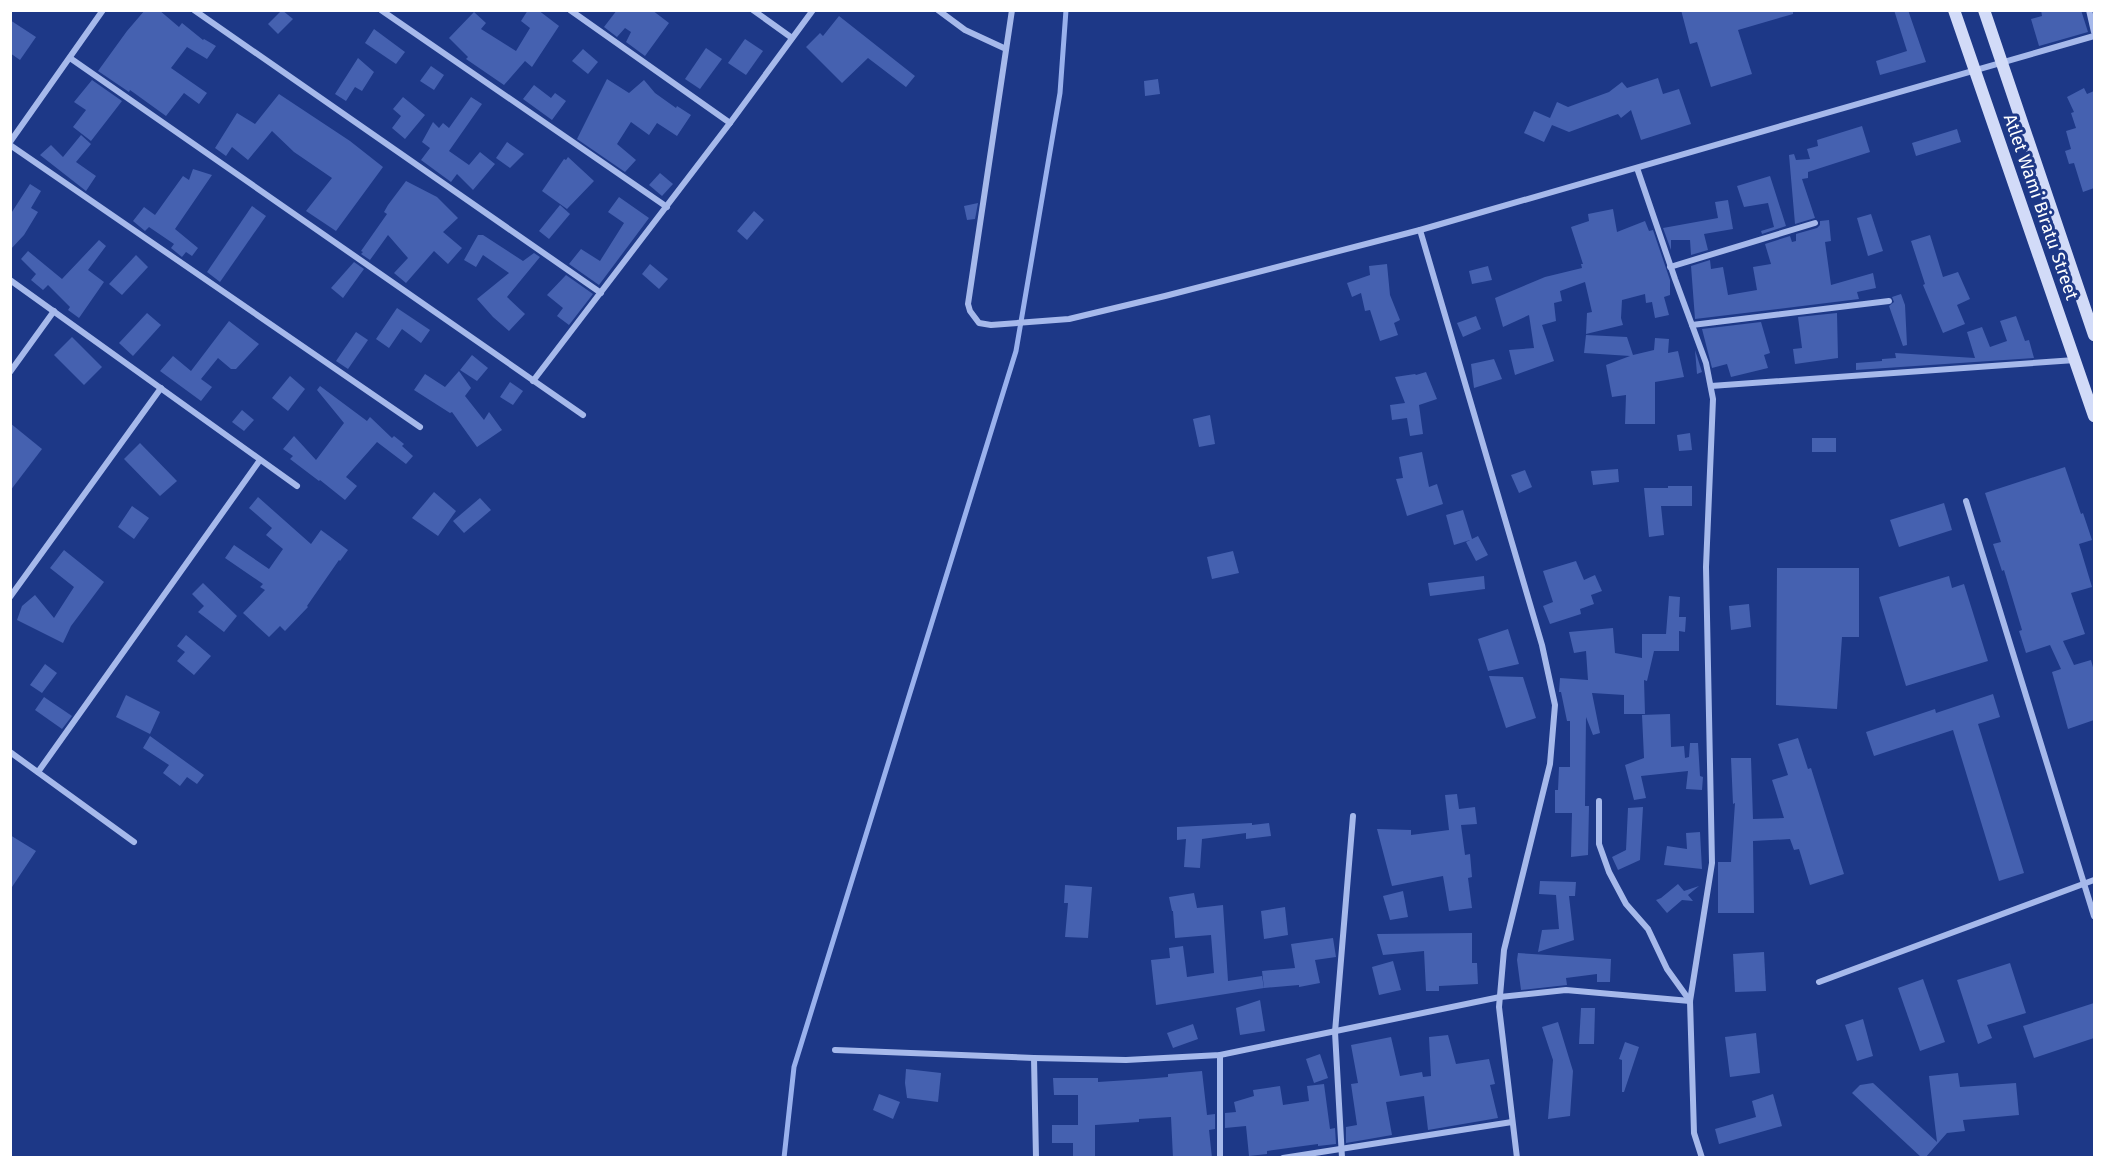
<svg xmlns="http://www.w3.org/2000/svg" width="2105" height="1168" viewBox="0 0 2105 1168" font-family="'Fira Sans',sans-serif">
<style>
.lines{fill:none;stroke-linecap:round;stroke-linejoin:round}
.stream{stroke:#99b1ed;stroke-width:5}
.building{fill:#4561b0}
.minor{stroke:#a6b9eb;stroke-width:6}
.secondary{stroke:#d2dbf8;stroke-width:12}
.labels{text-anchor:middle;stroke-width:6;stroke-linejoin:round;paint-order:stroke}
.street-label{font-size:18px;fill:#fff;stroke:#1d3887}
</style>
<rect width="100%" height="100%" fill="#1d3887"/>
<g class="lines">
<!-- stream -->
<polyline class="stream" points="784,1158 794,1067 1016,351 1060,93 1066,10"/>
</g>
<!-- building -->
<g class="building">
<polygon points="145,10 159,10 179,27 182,23 203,40 204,39 216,46 207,59 187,47 171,68 207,93 199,104 184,93 166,116 130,90 129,92 98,71 127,31"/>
<polygon points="282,10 293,19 278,34 268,24"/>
<polygon points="528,10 538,10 559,26 532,67 525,61 504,85 466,59 468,57 449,38 474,12 486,23 481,29 516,51 530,28 521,21"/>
<polygon points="617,10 652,10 669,23 645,56 626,42 631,32 625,28 617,37 604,27"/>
<polygon points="1681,10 1793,10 1793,14 1738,30 1752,74 1711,87 1697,42 1690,44"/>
<polygon points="1894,10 1908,10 1926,62 1880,75 1876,61 1907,51"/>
<polygon points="2041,10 2081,10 2088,32 2039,46 2031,19 2042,16"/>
<polygon points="839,16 915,76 906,87 868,58 842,83 806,47 820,33 823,36"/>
<polygon points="10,20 36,37 20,60 10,53"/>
<polygon points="374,29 405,52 396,64 365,43"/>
<polygon points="745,39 763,51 746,75 728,63"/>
<polygon points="706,48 722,59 700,89 685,79"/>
<polygon points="583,49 598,62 588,74 572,61"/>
<polygon points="358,58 374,72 362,91 355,87 346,101 335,94"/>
<polygon points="431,66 444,75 434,90 420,81"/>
<polygon points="1658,78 1663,94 1679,89 1691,124 1641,140 1631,110 1621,118 1618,114 1569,132 1552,125 1544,142 1524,133 1534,111 1550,118 1557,102 1568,107 1609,92 1622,82 1627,88"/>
<polygon points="607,79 629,93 644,80 655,93 676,108 677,106 691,115 677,136 657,123 649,135 631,122 617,144 636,160 625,172 577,139"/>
<polygon points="1158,79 1160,94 1145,96 1144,81"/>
<polygon points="92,80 122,101 91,141 73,127 86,110 74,102"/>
<polygon points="534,85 551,98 555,93 566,101 552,120 523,99"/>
<polygon points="2084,88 2087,94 2094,91 2094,188 2083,192 2074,163 2069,164 2065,151 2071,149 2066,131 2076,128 2071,113 2074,112 2067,97"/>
<polygon points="279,94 350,141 383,167 336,231 306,211 332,178 294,152 272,131 248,160 232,147 226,156 215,148 237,113 255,124"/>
<polygon points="403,97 425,115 405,139 392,128 401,116 393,109"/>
<polygon points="471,97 482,104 449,151 469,165 480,152 495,164 473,190 457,174 451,182 421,160 430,148 422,142 433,122 439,128 443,123 449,128"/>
<polygon points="1862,126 1870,152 1808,172 1808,178 1802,179 1815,218 1795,224 1789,155 1794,154 1796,160 1810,159 1807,149 1818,146 1817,140"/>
<polygon points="1957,129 1961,142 1916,156 1912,143"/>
<polygon points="81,135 91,144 76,162 96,176 86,191 40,155 51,145 63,157"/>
<polygon points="507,142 524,154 510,168 496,158"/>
<polygon points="568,157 594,181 567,209 542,191 564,159 566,160"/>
<polygon points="193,169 212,175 175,229 198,248 192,256 186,252 182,257 171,248 174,244 149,227 145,231 133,221 144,207 155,215 183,176 189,180"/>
<polygon points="660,173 673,184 662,196 649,185"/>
<polygon points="1770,176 1786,226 1762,234 1761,231 1774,227 1768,203 1744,207 1737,186"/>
<polygon points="406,181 437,197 458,218 443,232 462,248 448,264 434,251 406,283 394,273 408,258 388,235 370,260 361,254 363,252 361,251 387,214 384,212 388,205"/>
<polygon points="30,184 41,191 31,208 38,212 24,235 10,250 10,215"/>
<polygon points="619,197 649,218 599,285 569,264 581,249 600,261 624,223 608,212"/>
<polygon points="1728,200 1733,229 1704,234 1708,250 1691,255 1690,240 1671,240 1671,250 1663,228 1718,218 1715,202"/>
<polygon points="978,203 975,219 967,220 964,206"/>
<polygon points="560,205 570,214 549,239 539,231"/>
<polygon points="252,206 266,216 220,282 207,272"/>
<polygon points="1613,209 1617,232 1645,221 1649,231 1653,230 1670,280 1670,295 1664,297 1669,315 1655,318 1652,302 1646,303 1645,294 1622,300 1621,318 1623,325 1586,334 1587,313 1592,312 1585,282 1560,291 1562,301 1554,303 1556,321 1542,325 1554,361 1515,375 1509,350 1534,348 1529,315 1503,327 1495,298 1545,277 1582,268 1581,264 1583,264 1571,227 1589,221 1588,214"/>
<polygon points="754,211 764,220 747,240 737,231"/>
<polygon points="1871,214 1883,251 1868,256 1857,218"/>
<polygon points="1829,220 1831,241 1825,242 1831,285 1873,273 1876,288 1857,292 1859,299 1695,319 1691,266 1710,260 1711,269 1723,267 1728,295 1757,290 1753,267 1771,264 1765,244 1790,236 1792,242 1796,241 1796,234 1817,228 1820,225 1820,221"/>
<polygon points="478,235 483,235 523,261 534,253 540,257 507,297 525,314 509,331 493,317 477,299 509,273 483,255 476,267 464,260"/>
<polygon points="1930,235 1943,277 1958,272 1970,299 1957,305 1965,324 1943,333 1923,285 1925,284 1911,241"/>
<polygon points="99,240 106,246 88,270 104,282 79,318 68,310 70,307 48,285 43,290 31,280 36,274 21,259 28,251 62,279"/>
<polygon points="136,255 148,267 122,295 109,284"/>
<polygon points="354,262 364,269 343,298 331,288"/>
<polygon points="650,264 668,279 659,289 642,274"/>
<polygon points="1387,264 1390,295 1400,320 1394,323 1398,335 1380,341 1370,310 1365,311 1361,293 1352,297 1347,283 1370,275 1369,266"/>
<polygon points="1488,266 1492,280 1472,284 1469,271"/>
<polygon points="566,275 593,294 569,325 557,316 563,308 547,295"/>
<polygon points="1901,294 1905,305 1907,345 1903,346 1889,306 1894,302 1892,297"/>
<polygon points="397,308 430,330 421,343 402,329 389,348 376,339"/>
<polygon points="147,313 161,325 133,356 119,343"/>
<polygon points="1837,313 1838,358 1795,364 1793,349 1802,348 1798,317"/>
<polygon points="1476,316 1481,329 1463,337 1457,323"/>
<polygon points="2016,316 2025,341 2029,340 2034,358 1856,370 1856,363 1882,361 1882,359 1896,358 1895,353 1975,358 1967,332 1982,327 1990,347 2007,341 2000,321"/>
<polygon points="229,321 259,344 236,369 231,369 218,358 201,379 212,387 201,401 160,371 173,356 191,371"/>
<polygon points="1761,322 1770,353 1764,355 1768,368 1731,377 1727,364 1712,368 1702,329"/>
<polygon points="356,332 368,340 348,369 336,361"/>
<polygon points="1586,335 1627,337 1633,355 1654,350 1655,338 1669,339 1668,353 1678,351 1684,377 1655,382 1655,424 1625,424 1626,395 1612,397 1606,365 1630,356 1584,353"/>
<polygon points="72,337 102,367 84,385 54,355"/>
<polygon points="1695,350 1702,372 1697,374"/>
<polygon points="472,355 488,368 477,381 460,370"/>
<polygon points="1494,359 1502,379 1474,388 1471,364"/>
<polygon points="459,371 471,388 465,396 484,420 489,412 502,430 477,447 452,412 450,413 414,390 425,374 445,387"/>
<polygon points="1426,372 1437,399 1419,405 1423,434 1410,436 1407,418 1392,420 1390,405 1405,403 1395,377 1415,374 1416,375"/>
<polygon points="290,376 305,389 288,411 272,398"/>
<polygon points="510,382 523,391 513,405 500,397"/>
<polygon points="320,386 367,421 370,417 392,438 394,436 404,444 402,446 413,456 406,464 377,442 346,477 357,486 345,500 320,480 319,481 290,459 293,456 283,449 294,436 316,460 344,423 317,390"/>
<polygon points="242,410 254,420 244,431 232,422"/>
<polygon points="1210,415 1215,444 1199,447 1193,419"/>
<polygon points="10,423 42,449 10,491"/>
<polygon points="1690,433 1692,450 1679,451 1677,435"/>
<rect x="1812" y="438" width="24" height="14"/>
<polygon points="140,443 177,481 160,496 124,459"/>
<polygon points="1422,452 1429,487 1437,484 1443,504 1407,516 1396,479 1403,478 1399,457"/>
<polygon points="2065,467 2081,514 2083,513 2092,540 2079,544 2092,587 2071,593 2085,634 2063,641 2074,665 2091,660 2094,671 2094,720 2068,729 2052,672 2061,669 2050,645 2026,653 2019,631 2022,630 2004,570 2002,571 1993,544 2001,542 1985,493"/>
<polygon points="1618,469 1619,482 1593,485 1591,471"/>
<polygon points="1525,470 1532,487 1519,493 1511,475"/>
<polygon points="1668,486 1692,486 1692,506 1661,506 1664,535 1649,537 1644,488 1668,488"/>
<polygon points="434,492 456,511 438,536 412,518"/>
<polygon points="258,497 311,544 321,530 348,550 340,561 339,560 307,606 308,607 285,631 280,626 269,637 243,613 265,590 260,587 263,584 225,558 234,545 269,569 283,549 266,535 272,528 249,508"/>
<polygon points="480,498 491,510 464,533 453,521"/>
<polygon points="1944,503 1952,530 1899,547 1890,520"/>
<polygon points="132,506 149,518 134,539 118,527"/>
<polygon points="1463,510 1472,539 1478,536 1488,555 1476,561 1466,542 1470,540 1454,545 1446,515"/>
<polygon points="64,550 104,582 71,626 63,643 17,620 22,606 35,595 54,618 74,587 50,568"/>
<polygon points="1233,551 1239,573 1212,579 1207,557"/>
<polygon points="1576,561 1584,580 1595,575 1602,591 1591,595 1594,604 1580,609 1581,614 1550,624 1543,606 1553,602 1543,571"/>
<polygon points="1777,568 1859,568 1859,637 1842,637 1837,709 1776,705"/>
<polygon points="1484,576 1485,589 1430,596 1428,583"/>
<polygon points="1949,576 1952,588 1964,584 1988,661 1906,686 1879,597"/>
<polygon points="203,583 237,616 224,632 198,612 204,606 192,594"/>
<polygon points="1669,596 1680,597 1679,617 1686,617 1685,632 1679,631 1679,651 1654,651 1647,681 1644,680 1645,714 1624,714 1624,695 1592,693 1600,733 1593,735 1586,717 1585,806 1589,806 1588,855 1571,857 1572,813 1555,813 1555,790 1558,790 1559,767 1570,767 1570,721 1567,721 1561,692 1559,692 1560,678 1588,680 1586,651 1574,653 1569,632 1613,628 1615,653 1642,658 1642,634 1666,634"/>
<polygon points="1749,604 1751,627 1731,630 1729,606"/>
<polygon points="1508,629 1519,664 1488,671 1478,639"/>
<polygon points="186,635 211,656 194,675 177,661 185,652 177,646"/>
<polygon points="45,664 57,673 42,693 30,685"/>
<polygon points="1489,676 1523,677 1536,718 1506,728"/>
<polygon points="1993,694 2000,717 1978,724 2024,873 1999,881 1953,730 1874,756 1866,732 1935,709 1936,713"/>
<polygon points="126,695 160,712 150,734 116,717"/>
<polygon points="44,697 72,716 62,729 35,710"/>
<polygon points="1670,714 1671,747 1684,746 1685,758 1689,757 1690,743 1698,743 1700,776 1703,777 1702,790 1686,789 1688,771 1641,776 1646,798 1634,800 1625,765 1644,758 1642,715"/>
<polygon points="150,736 204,775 197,784 187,777 180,786 163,773 169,765 143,748"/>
<polygon points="1798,738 1808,769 1811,768 1844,874 1810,885 1799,849 1794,850 1790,839 1753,841 1754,913 1718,913 1718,862 1731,862 1735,803 1733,804 1731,758 1751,758 1753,819 1784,818 1772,780 1788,775 1778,744"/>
<polygon points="1457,794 1459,809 1475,807 1477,824 1461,825 1465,855 1470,854 1472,877 1468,878 1472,908 1449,911 1443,876 1392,886 1377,829 1411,830 1411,835 1449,830 1445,795"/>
<polygon points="1643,807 1640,860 1618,870 1612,857 1626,850 1628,808"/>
<polygon points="1252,823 1252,825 1269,823 1271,836 1246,839 1246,833 1202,839 1200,868 1184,867 1186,839 1177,840 1177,827"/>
<polygon points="1700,832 1702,869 1664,865 1667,846 1687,849 1686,833"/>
<polygon points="10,835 36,851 10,890"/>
<polygon points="1540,881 1576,882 1575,896 1569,896 1574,940 1538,952 1542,930 1559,929 1556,895 1539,894"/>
<polygon points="1678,884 1684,891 1699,886 1688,895 1693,901 1682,900 1667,913 1656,900 1661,898"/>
<polygon points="1065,885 1092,887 1088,938 1065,937 1068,903 1064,903"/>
<polygon points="1403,891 1408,917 1390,920 1383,896"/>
<polygon points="1194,893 1197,908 1223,905 1228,981 1262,976 1264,988 1156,1005 1151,960 1170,958 1169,948 1183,946 1187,977 1214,973 1211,935 1175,938 1173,911 1172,911 1169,897"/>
<polygon points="1285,907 1288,935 1264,939 1261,911"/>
<polygon points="1472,933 1472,963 1477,963 1478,984 1439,986 1439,991 1426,991 1424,951 1383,955 1377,934"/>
<polygon points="1333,938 1336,957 1315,960 1320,983 1299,987 1299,985 1264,988 1262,971 1295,968 1291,944"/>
<polygon points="1764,952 1766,991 1735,992 1733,954"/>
<polygon points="1518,953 1611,959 1610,982 1597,982 1597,974 1566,978 1567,985 1521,990 1517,960"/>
<polygon points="1393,961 1401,990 1379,995 1372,967"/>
<polygon points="2010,963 2026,1013 1987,1025 1992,1038 1978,1044 1957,980"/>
<polygon points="1923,979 1945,1042 1920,1051 1898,988"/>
<polygon points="1260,1000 1265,1031 1240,1035 1236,1008"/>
<polygon points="2094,1003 2094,1038 2034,1058 2023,1026"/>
<polygon points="1581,1008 1595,1008 1594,1044 1579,1044"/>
<polygon points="1863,1019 1873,1056 1857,1061 1845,1025"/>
<polygon points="1558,1022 1573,1071 1570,1116 1548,1119 1553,1060 1542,1027"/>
<polygon points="1193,1024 1198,1039 1173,1048 1167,1033"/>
<polygon points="1756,1033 1760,1073 1730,1077 1725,1037"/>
<polygon points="1448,1035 1456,1064 1489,1059 1495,1084 1490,1085 1498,1118 1428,1130 1424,1096 1386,1102 1392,1135 1346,1143 1346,1127 1357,1125 1351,1084 1358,1083 1351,1045 1391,1037 1400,1076 1422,1072 1423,1077 1431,1076 1429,1037"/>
<polygon points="1625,1042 1639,1047 1624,1092 1622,1092 1622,1060 1619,1059"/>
<polygon points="1320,1054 1328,1078 1314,1083 1306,1059"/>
<polygon points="906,1069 941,1073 938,1102 907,1098 905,1083"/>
<polygon points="1202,1071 1207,1115 1215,1114 1215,1129 1209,1130 1212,1158 1173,1158 1171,1117 1139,1119 1139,1122 1095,1125 1095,1158 1073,1158 1073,1143 1052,1143 1052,1125 1078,1125 1078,1095 1054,1095 1053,1078 1098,1078 1098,1082 1144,1079 1168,1077 1168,1074"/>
<polygon points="1958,1073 1960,1087 2016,1083 2019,1115 1963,1120 1965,1131 1947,1133 1925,1158 1922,1158 1852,1093 1860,1085 1873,1083 1937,1142 1929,1076"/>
<polygon points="1324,1084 1330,1129 1335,1128 1336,1144 1318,1146 1318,1144 1267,1151 1267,1154 1249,1156 1246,1126 1225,1128 1225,1113 1236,1112 1234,1102 1254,1096 1253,1090 1280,1086 1283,1105 1309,1101 1307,1086"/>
<polygon points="879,1094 900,1102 893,1119 873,1110"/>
<polygon points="1773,1094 1782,1126 1719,1144 1715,1129 1756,1117 1752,1101"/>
</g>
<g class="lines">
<!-- minor -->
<g class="minor">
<polyline points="194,10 601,293"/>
<polyline points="381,10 667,207"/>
<polyline points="570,10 730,123"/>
<polyline points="753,10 792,38"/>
<polyline points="938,10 965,30 1006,49"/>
<polyline points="1012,10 968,304 970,311 979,323 991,325 1069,319 1165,296 1420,230 2094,36"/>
<polyline points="2089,10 2094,32"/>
<polyline points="70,58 583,415"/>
<polyline points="10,142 103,10"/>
<polyline points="10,145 420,427"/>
<polyline points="1637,168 1675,279 1706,363 1713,399 1706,567 1712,863 1690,1001 1694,1133 1702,1158"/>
<polyline points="1420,230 1542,645 1555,705 1550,764 1504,950 1499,1007 1517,1158"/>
<polyline points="1670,267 1815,223"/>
<polyline points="10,280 297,486"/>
<polyline points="1692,325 1889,301"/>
<polyline points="10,372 54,311"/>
<polyline points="533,381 730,123 813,10"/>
<polyline points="1711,386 2075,360"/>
<polyline points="1966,501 2094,916"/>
<polyline points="10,597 161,388"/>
<polyline points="10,752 134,842"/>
<polyline points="38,772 260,460"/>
<polyline points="1599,801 1599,844 1609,872 1626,904 1648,929 1667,969 1690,1001"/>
<polyline points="1819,982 2094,880"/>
<polyline points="835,1050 1034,1058 1126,1060 1220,1055 1500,997 1566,990 1690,1001"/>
<polyline points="1220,1055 1220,1158"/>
<polyline points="1034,1058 1036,1158"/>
<polyline points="1283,1158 1512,1122"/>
<polyline points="1342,1158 1335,1032 1353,816"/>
</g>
<!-- secondary -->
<g class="secondary">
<polyline points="1954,10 2094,416"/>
<polyline points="1984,10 2094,335"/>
</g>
</g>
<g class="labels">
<!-- street labels -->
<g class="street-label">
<text transform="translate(2041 207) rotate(71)" y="6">Atlet Wami Biratu Street</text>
</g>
</g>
<!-- border -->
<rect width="2105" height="1168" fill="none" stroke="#ffffff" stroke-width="24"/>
</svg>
